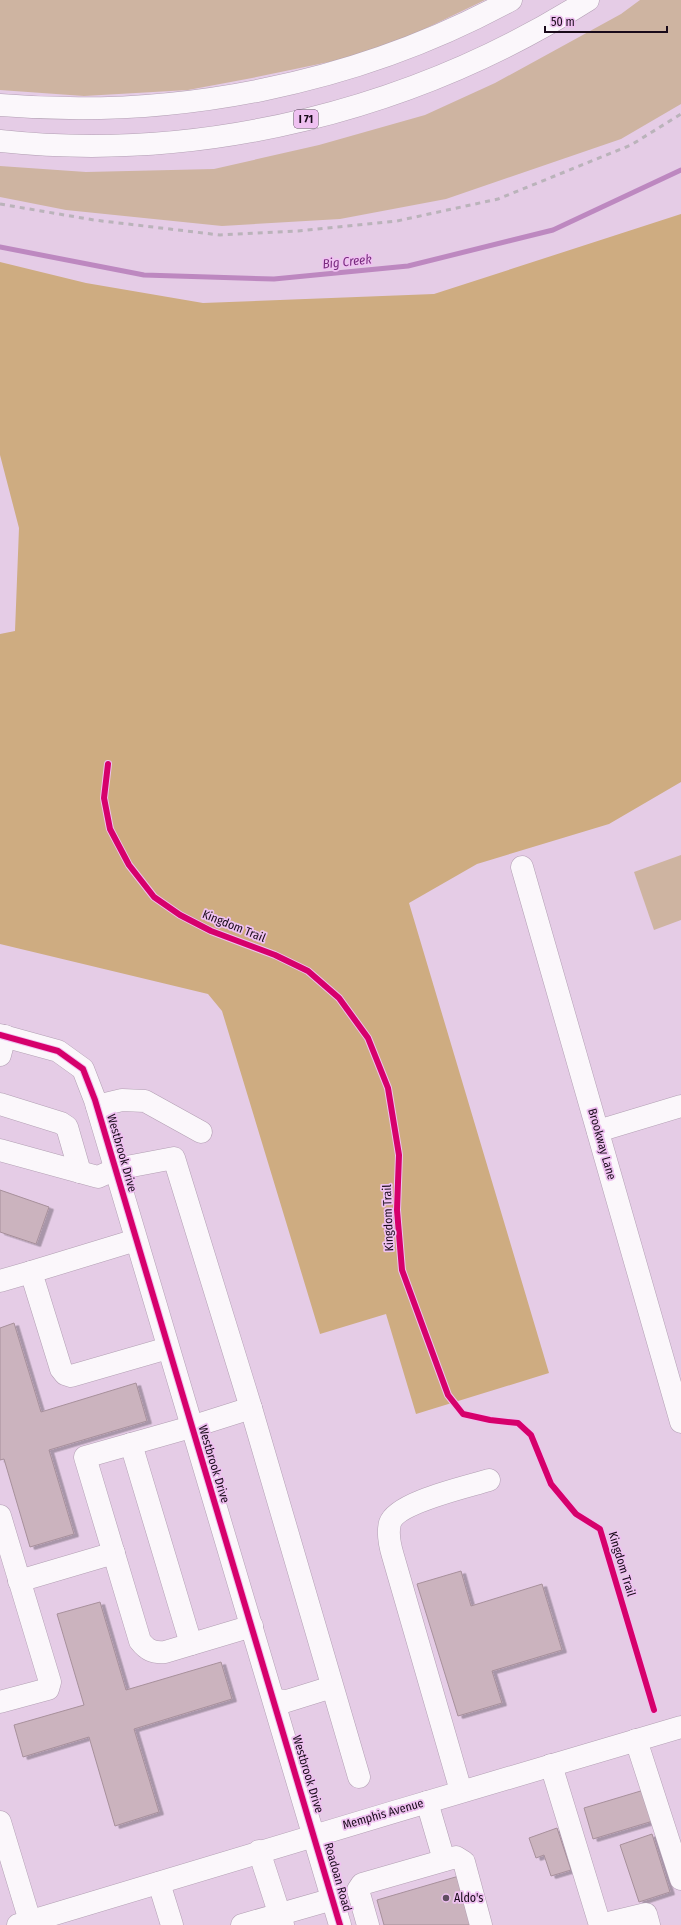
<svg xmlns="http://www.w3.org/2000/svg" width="681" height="1925" viewBox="0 0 681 1925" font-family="'Fira Sans Condensed',sans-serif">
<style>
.green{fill:#ceb4a1}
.forest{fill:#ceac81}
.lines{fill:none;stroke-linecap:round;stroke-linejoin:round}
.stream{stroke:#bd88c0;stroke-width:5}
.building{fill:#cbb3be;stroke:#a7909b;filter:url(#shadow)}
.minor-casing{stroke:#b29fb3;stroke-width:23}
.major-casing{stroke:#b29fb3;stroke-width:23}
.highway-casing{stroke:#b29fb3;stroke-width:23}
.minor{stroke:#fbf7fb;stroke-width:22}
.major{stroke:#fbf7fb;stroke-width:22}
.highway{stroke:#fbf7fb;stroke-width:22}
.rail{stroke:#bab3ba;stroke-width:3;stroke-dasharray:5 5;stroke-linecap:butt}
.cycleway-casing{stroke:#efc1f1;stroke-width:8}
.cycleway{stroke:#d6006c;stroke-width:6}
.poi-dot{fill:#604e61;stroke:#efc1f1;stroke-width:1.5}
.labels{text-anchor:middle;stroke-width:3.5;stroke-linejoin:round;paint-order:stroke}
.shield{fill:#efc1f1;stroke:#59415a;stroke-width:1}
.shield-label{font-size:11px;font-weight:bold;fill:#190a1a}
.street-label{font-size:12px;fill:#190a1a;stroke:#efc1f1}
.poi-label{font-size:12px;fill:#190a1a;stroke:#efc1f1;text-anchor:start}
.water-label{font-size:13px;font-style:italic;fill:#792a7f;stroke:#efc1f1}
</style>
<defs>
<filter id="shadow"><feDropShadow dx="4.5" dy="2.5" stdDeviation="0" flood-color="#0004"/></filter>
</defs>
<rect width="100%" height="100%" fill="#e5cce6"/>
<!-- green -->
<g class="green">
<polygon points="0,0 485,0 412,35 353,57 252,78 188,90 84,96 0,90"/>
<polygon points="640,0 681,0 681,104 621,139 446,199 340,219 222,226 66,210 0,197 0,166 86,172 214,169 319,145 425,115 495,83 621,14"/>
<polygon points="681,855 681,920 654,930 634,872"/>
</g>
<!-- forest -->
<polygon class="forest" points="681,214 681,782 609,824 477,864 409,903 549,1373 416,1414 386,1314 320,1334 222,1011 208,994 0,944 0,634 15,631 19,528 0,455 0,262 86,283 203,303 434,294"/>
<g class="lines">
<!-- stream -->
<polyline class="stream" points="0,247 144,275 274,279 408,266 553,230 681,170"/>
</g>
<!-- building -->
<g class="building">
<polygon points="0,1190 49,1207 36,1244 0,1232"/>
<polygon points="14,1323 41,1412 136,1383 147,1421 49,1450 74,1534 30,1547 4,1459 0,1460 0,1328"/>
<polygon points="461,1571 471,1606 542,1584 562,1650 492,1671 502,1703 458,1716 417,1584"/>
<polygon points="100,1602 126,1690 221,1662 232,1699 134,1729 159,1812 115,1826 89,1737 23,1757 14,1725 84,1705 57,1614"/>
<polygon points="644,1790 653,1821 593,1839 584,1808"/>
<polygon points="557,1828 571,1870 551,1876 544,1855 536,1858 529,1838"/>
<polygon points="652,1834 670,1892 639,1902 620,1845"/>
<polygon points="459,1876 473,1925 384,1925 377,1900"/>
</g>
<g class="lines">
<defs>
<g id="minor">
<polyline points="522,867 681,1422"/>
<polyline points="0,1035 58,1051 83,1069 95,1100 340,1925"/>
<polyline points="0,1055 5,1036"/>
<polyline points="0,1104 61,1123 67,1127 80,1172"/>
<polyline points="97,1106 122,1100 145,1101 201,1132"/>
<polyline points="598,1131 681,1106"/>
<polyline points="0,1150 98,1177 116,1169 174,1158 251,1408 359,1777"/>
<polyline points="136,1240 31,1272 61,1369 65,1374 71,1376 168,1348"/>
<polyline points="0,1281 31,1272"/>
<path d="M251 1408 191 1427 85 1457 140 1641C147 1650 153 1653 165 1652L252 1626"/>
<polyline points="131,1444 191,1644"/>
<polyline points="0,1516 50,1682 48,1689 0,1702"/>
<polyline points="19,1581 114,1553"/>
<polyline points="274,1700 287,1701 332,1687"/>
<polyline points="636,1740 681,1879"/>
<polyline points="551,1765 600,1925"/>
<path d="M461 1791 393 1556C390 1546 387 1534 390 1523 397 1502 467 1487 489 1480"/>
<polyline points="427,1802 444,1860"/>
<polyline points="0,1822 30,1921"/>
<polyline points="259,1851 283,1925"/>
<polyline points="159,1883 172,1925"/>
<polyline points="242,1925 333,1899"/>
<polyline points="368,1925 358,1890 362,1884 456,1857 464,1862 481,1925"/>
<polyline points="600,1925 646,1914 649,1925"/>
</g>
<path id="major" d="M18 1925C238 1858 460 1792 681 1727"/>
<g id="highway">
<path d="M0 105C175 120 357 84 511 0"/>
<path d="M0 141C204 163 416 109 588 0"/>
</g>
</defs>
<!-- minor casing -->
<use href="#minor" class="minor-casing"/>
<!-- major casing -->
<use href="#major" class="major-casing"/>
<!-- highway casing -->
<use href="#highway" class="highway-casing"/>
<!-- minor -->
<use href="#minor" class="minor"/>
<!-- major -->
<use href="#major" class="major"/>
<!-- highway -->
<use href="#highway" class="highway"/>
<!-- rail -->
<polyline class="rail" points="0,204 94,220 220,235 298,231 397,221 498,199 631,145 681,114"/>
<defs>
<g id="cycleway">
<polyline points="108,764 104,798 110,829 129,865 154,897 180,915 211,931 275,955 308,971 339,998 368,1038 388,1088 399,1155 397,1210 402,1270 448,1395 463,1414 490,1420 518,1423 531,1435 551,1484 576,1514 600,1529 654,1710"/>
<polyline points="0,1035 58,1051 83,1069 95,1100 340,1925"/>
</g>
</defs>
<!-- cycleway casing -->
<use href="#cycleway" class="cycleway-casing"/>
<!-- cycleway -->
<use href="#cycleway" class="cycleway"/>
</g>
<!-- markers -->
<circle class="poi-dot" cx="446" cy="1898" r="4"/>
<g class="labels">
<!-- shield labels -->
<rect class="shield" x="294" y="110" width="24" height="18" rx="3"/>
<g class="shield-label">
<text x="306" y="123">I 71</text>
</g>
<!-- street labels -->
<g class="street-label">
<text transform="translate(234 926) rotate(22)" y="4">Kingdom Trail</text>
<text transform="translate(602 1144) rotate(74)" y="4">Brookway Lane</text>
<text transform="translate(122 1153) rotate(74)" y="4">Westbrook Drive</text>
<text transform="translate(388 1218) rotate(-92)" y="4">Kingdom Trail</text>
<text transform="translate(214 1464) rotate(73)" y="4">Westbrook Drive</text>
<text transform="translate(622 1564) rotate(73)" y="4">Kingdom Trail</text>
<text transform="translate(308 1774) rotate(73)" y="4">Westbrook Drive</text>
<text transform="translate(383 1814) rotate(-16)" y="4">Memphis Avenue</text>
<text transform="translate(338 1877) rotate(74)" y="4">Roadoan Road</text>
</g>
<!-- poi labels -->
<g class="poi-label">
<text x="454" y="1902">Aldo's</text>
</g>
<!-- water labels -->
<g class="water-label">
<text transform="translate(347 261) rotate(-6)" y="5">Big Creek</text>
</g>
</g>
<!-- scale -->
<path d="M545 26v6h122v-6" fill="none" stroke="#190a1a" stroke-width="2"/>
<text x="551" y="26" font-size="12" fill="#190a1a" stroke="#efc1f1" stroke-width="3" paint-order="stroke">50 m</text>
</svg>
